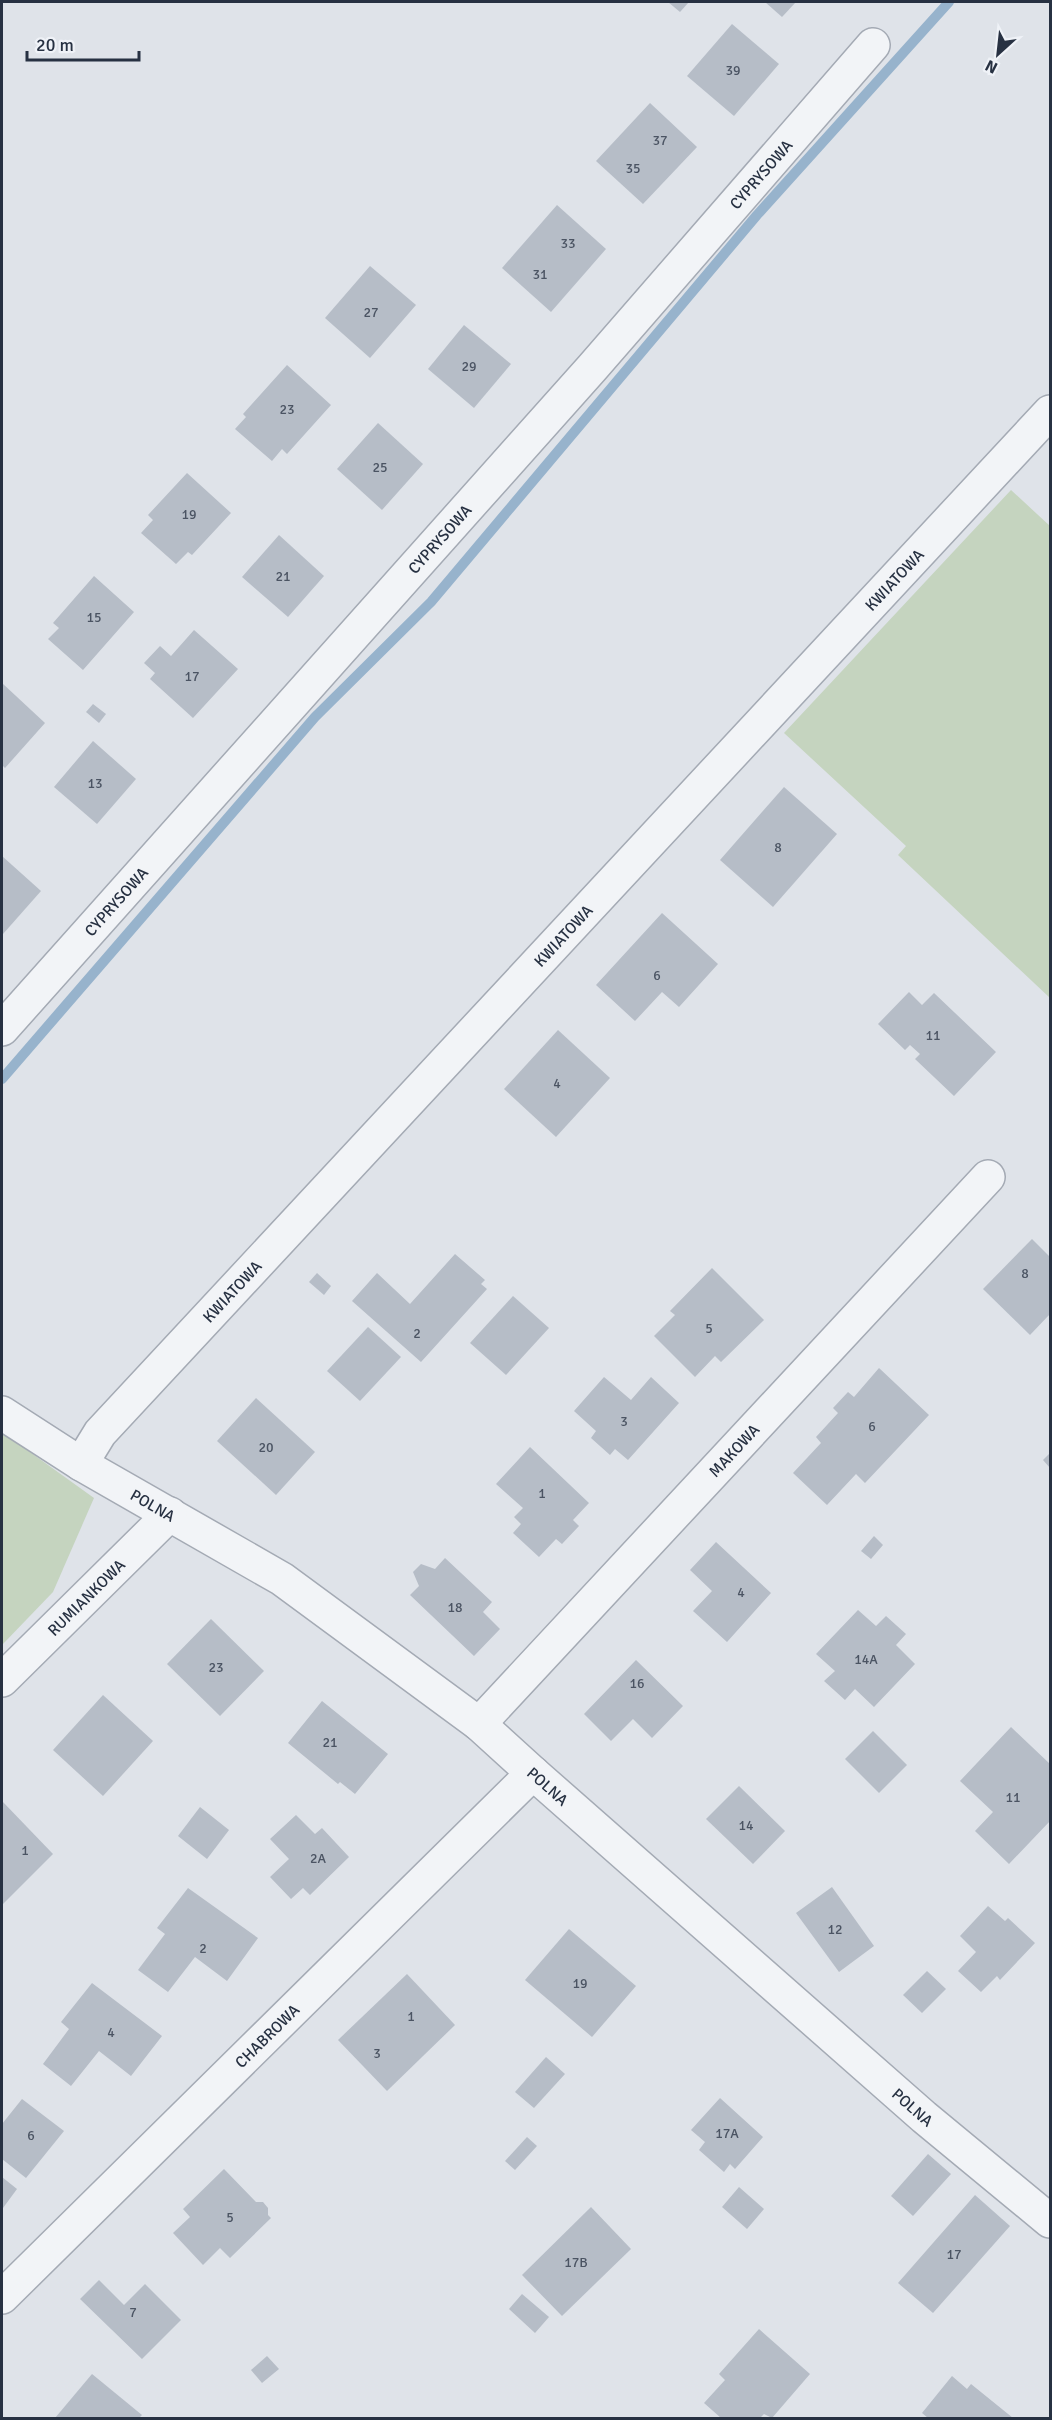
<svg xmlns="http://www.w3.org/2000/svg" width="1052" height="2420" viewBox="0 0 1052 2420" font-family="Signika,sans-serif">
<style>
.green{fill:#c5d4bf}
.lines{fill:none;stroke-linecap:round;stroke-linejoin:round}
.stream{stroke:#97b3cc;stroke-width:10}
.building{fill:#b6bdc7}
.minor-casing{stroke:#a4aab4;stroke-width:36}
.minor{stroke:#f2f4f7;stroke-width:33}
.labels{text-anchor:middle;stroke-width:5;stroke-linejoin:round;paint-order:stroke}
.number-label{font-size:14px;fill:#4b5463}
.street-label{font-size:16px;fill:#273142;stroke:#eff2f7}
</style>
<rect width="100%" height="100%" fill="#dfe3e9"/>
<!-- green -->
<g class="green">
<polygon points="1011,490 1050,526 1050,998 898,855 906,846 784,733"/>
<polygon points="2,1432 94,1498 53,1592 2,1645"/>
</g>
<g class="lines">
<!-- stream -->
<polyline class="stream" points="2,1079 315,717 431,602 757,215 949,2"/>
</g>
<!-- building -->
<g class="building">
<polygon points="668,2 689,2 680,12"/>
<polygon points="765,2 796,2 782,17"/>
<polygon points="732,24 779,64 734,116 687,76"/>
<polygon points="650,103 697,147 643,204 596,161"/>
<polygon points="557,205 606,249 551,312 502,268"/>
<polygon points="370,266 416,305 370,358 325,318"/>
<polygon points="464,325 511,364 474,408 428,369"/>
<polygon points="287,365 331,405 287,454 282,449 272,461 235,429 246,417 243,414"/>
<polygon points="378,423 423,464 382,510 337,469"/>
<polygon points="187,473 231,513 192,555 188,552 176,564 141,533 153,520 148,515"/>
<polygon points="279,535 324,576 288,617 242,577"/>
<polygon points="94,576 134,612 83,670 48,639 59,628 53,623"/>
<polygon points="194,630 238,669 193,718 150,679 155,673 144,663 160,646 171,656"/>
<polygon points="2,683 45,723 5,768 2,765"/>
<polygon points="93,704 106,714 99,723 86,712"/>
<polygon points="93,741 136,779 97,824 54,787"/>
<polygon points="784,787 837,834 773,907 720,860"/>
<polygon points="2,856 41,891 3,934 2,932"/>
<polygon points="662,913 718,964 679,1007 662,992 635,1021 596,985"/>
<polygon points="909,992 922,1005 934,993 996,1052 954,1096 915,1059 920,1054 910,1045 905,1050 878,1024"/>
<polygon points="558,1030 610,1078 556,1137 504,1089"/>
<polygon points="1032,1239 1050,1257 1050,1314 1030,1335 983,1289"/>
<polygon points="455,1254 485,1280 481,1284 487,1289 421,1362 352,1301 377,1273 410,1304"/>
<polygon points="712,1268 764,1320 721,1362 715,1356 695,1377 654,1336 675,1315 670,1311"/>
<polygon points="317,1273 331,1286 324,1295 309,1282"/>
<polygon points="513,1296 549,1328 506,1375 470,1343"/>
<polygon points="368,1327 401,1357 360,1401 327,1371"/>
<polygon points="879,1368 929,1415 865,1483 856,1474 827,1505 793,1473 821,1443 816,1437 838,1413 833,1408 848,1392 854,1397"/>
<polygon points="604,1377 631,1400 651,1377 679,1403 628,1460 615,1449 610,1455 591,1438 596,1431 574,1411"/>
<polygon points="256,1398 315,1452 276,1495 217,1441"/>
<polygon points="530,1447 589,1503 573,1520 579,1526 562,1544 556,1539 539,1557 513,1533 521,1524 514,1517 523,1508 496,1484"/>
<polygon points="1050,1453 1050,1468 1043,1460"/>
<polygon points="874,1536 883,1545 871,1559 861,1551"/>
<polygon points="716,1542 771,1593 727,1642 693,1611 712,1591 690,1570"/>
<polygon points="445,1558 492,1602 483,1612 500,1629 474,1656 410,1595 419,1586 413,1572 421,1564 435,1569"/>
<polygon points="858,1610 876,1626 886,1616 906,1634 896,1645 915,1664 874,1707 855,1689 845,1700 824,1681 835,1671 816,1654"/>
<polygon points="211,1619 264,1671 220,1716 167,1664"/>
<polygon points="636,1660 683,1706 652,1738 633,1719 611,1741 584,1714"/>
<polygon points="103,1695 153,1741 103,1796 53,1750"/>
<polygon points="322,1701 388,1754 355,1794 340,1782 338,1784 288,1743"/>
<polygon points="1011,1727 1050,1764 1050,1821 1009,1864 975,1831 993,1812 960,1781"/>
<polygon points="873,1731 907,1765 879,1793 845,1759"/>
<polygon points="739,1786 785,1831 753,1864 706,1819"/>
<polygon points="2,1801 53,1854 2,1905"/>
<polygon points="200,1807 229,1830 207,1859 178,1836"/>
<polygon points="296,1815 315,1834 322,1828 349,1857 310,1895 303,1888 291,1899 270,1877 289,1859 270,1839"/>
<polygon points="832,1887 874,1946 839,1972 796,1913"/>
<polygon points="188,1888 258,1938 227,1981 195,1957 168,1992 138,1970 165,1934 157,1928"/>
<polygon points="988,1906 1005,1921 1008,1918 1035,1943 1000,1980 997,1976 981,1992 958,1971 976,1952 960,1936"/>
<polygon points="569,1929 636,1986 592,2037 525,1980"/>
<polygon points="927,1971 946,1989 922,2013 903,1995"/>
<polygon points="407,1974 455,2025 387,2091 338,2040"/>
<polygon points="92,1983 162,2036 131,2076 99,2051 71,2086 43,2064 69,2029 61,2022"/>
<polygon points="546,2057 565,2074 534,2108 515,2092"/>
<polygon points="720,2098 763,2137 735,2169 730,2164 724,2172 699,2150 705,2142 691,2130"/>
<polygon points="22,2099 64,2131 26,2178 2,2159 2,2124"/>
<polygon points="527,2137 537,2146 515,2170 505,2161"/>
<polygon points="928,2154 951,2174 913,2216 891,2196"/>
<polygon points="224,2169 256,2202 263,2202 268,2208 268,2215 271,2218 230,2258 220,2248 203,2265 173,2233 190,2217 183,2209"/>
<polygon points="2,2177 17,2189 3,2208 2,2207"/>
<polygon points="739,2187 764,2209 747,2229 722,2207"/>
<polygon points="975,2195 1010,2226 933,2313 898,2283"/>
<polygon points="591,2207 631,2249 562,2316 522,2275"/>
<polygon points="99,2280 124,2305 145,2284 181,2320 142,2359 80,2299"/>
<polygon points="522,2294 549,2317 535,2333 509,2309"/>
<polygon points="759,2329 810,2374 772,2418 764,2414 760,2418 721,2418 704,2403 725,2380 719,2374"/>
<polygon points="267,2356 279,2369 262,2383 251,2370"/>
<polygon points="92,2374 142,2415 139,2418 55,2418"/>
<polygon points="952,2376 967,2389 971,2384 1013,2418 928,2418 922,2413"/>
</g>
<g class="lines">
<defs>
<g id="minor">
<path id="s1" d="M2 1029 592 368 873 45"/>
<path id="s2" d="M2 1413 81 1464 282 1579 479 1724 533 1773 924 2117 1050 2221"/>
<path id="s3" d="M81 1464 100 1433 1050 412"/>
<path id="s4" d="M2 1680 170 1514"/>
<path id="s5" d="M479 1724 988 1177"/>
<path id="s6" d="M2 2297 533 1773"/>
</g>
</defs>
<!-- minor casing -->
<use href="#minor" class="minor-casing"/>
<!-- minor -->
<use href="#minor" class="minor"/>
</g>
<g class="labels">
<!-- number labels -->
<g class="number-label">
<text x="733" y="75">39</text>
<text x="660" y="145">37</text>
<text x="633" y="173">35</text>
<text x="568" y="248">33</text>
<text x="540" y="279">31</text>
<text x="371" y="317">27</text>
<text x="469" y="371">29</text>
<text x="287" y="414">23</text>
<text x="380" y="472">25</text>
<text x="189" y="519">19</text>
<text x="283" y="581">21</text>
<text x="94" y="622">15</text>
<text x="192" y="681">17</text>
<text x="95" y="788">13</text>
<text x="778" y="852">8</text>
<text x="657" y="980">6</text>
<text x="933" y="1040">11</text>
<text x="557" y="1088">4</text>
<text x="1025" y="1278">8</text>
<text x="709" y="1333">5</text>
<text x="417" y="1338">2</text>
<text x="624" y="1426">3</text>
<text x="872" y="1431">6</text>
<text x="266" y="1452">20</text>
<text x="542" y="1498">1</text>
<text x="741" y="1597">4</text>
<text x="455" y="1612">18</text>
<text x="866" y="1664">14A</text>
<text x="216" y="1672">23</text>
<text x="637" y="1688">16</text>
<text x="330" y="1747">21</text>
<text x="1013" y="1802">11</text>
<text x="746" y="1830">14</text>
<text x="25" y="1855">1</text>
<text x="318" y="1863">2A</text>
<text x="835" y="1934">12</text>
<text x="203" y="1953">2</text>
<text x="580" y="1988">19</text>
<text x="411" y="2021">1</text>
<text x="111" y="2037">4</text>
<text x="377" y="2058">3</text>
<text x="727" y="2138">17A</text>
<text x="31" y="2140">6</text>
<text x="230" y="2222">5</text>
<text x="954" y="2259">17</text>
<text x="576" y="2267">17B</text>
<text x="133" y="2317">7</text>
</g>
<!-- street labels -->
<g class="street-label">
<text dy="6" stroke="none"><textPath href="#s1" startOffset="1143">CYPRYSOWA</textPath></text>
<text dy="6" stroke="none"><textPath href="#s1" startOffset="657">CYPRYSOWA</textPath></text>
<text dy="6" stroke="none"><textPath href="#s3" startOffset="1202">KWIATOWA</textPath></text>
<text dy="6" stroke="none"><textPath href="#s1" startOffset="171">CYPRYSOWA</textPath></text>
<text dy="6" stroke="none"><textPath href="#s3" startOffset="716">KWIATOWA</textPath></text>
<text dy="6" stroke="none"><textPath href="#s3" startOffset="230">KWIATOWA</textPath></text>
<text dy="6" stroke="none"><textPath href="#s5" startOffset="374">MAKOWA</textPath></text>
<text dy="6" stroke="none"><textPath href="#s2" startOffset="177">POLNA</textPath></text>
<text dy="6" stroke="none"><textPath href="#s4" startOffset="118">RUMIANKOWA</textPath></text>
<text dy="6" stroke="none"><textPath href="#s2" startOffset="663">POLNA</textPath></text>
<text dy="6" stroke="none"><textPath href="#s6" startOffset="372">CHABROWA</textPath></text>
<text dy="6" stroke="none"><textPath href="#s2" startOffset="1149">POLNA</textPath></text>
</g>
</g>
<!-- border -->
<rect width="1052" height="2420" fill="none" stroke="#273142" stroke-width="6"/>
<!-- north arrow -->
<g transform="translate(998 54) rotate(207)" stroke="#eff2f7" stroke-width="4.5" paint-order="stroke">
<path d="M0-4.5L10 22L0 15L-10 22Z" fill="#273142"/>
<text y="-9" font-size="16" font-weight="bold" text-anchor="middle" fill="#273142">N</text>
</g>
<!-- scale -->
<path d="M27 51v9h112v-9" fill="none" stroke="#273142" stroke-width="3"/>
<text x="36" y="51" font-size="18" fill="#273142" stroke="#eff2f7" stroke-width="4.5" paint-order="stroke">20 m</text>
</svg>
